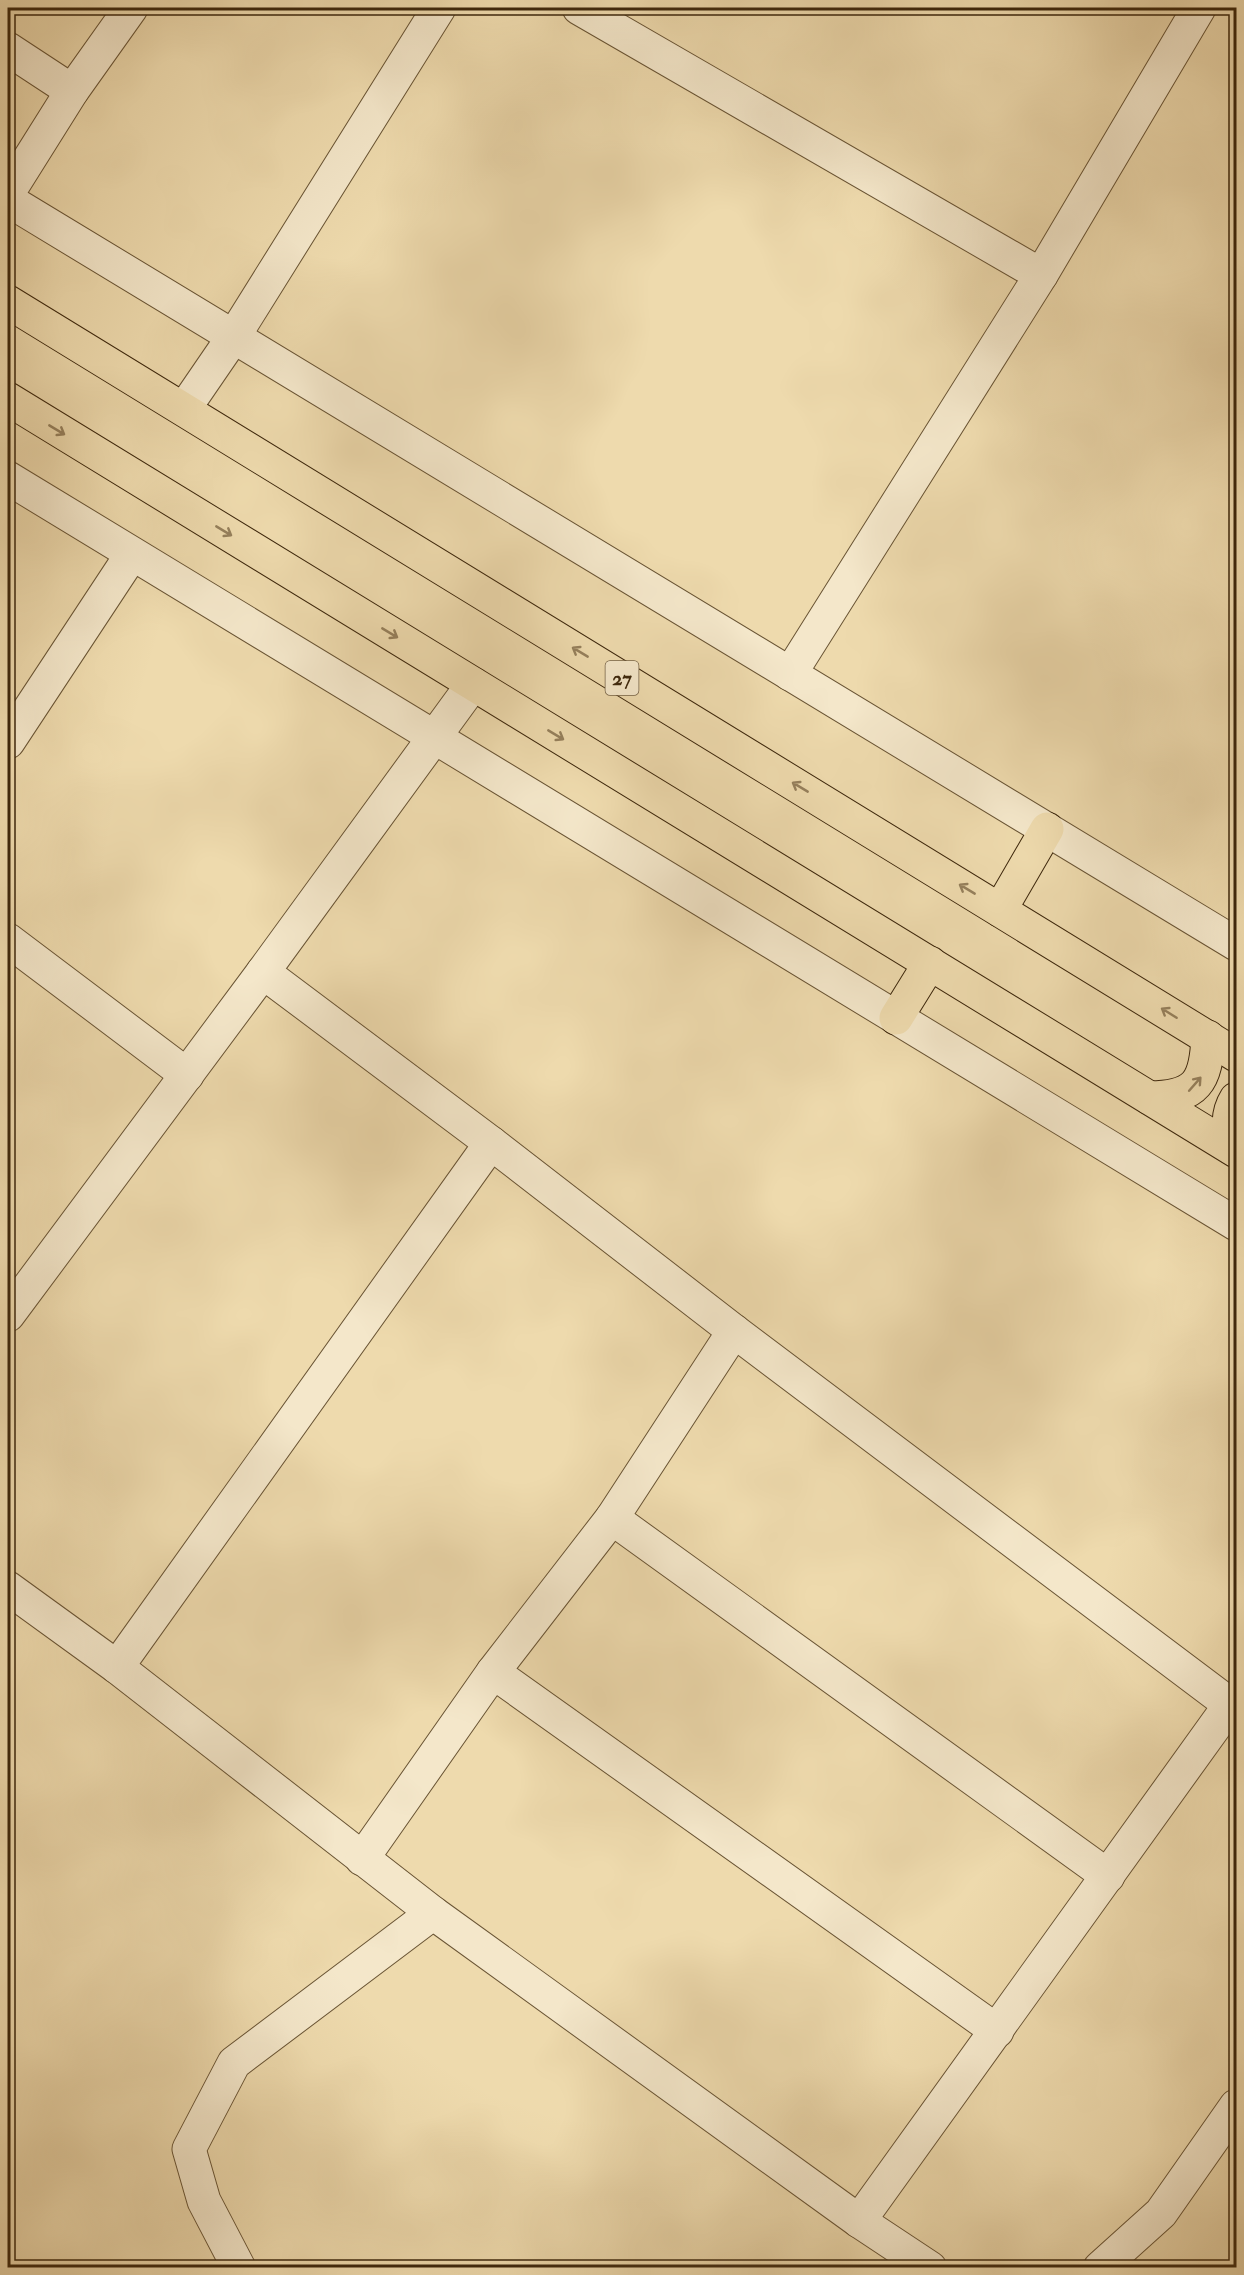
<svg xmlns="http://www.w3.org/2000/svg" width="1244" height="2275" viewBox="0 0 1244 2275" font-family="'IM FELL Double Pica',serif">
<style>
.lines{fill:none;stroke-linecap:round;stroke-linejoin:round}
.minor-casing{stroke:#695434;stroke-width:35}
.major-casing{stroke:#3d270c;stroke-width:35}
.minor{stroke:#f4e7ca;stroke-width:33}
.major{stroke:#eedaad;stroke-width:33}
.oneway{stroke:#96805c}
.labels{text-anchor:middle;stroke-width:4.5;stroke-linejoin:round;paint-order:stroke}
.shield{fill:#f4e7ca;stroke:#746145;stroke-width:1.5}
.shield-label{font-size:20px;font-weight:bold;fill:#3d270c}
</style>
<rect width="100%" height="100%" fill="#eedaad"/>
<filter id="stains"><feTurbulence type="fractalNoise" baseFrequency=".00333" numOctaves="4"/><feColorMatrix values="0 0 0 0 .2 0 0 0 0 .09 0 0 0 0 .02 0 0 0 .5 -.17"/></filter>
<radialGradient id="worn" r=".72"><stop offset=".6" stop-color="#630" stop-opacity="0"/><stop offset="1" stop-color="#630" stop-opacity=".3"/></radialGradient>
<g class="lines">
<defs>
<g id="minor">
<polyline points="579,8 1041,275"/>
<polyline points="8,49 72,91"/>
<polyline points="8,193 72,91 131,8"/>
<polyline points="8,200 1236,944"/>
<polyline points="184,409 234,336 439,8"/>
<polyline points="8,478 1236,1224"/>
<polyline points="790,674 1041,275 1199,8"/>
<polyline points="8,742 132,554"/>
<polyline points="8,940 187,1075"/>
<polyline points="263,972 491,1143 734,1331 1236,1709"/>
<polyline points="8,1315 263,972 473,684"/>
<polyline points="612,1518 1108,1876"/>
<polyline points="8,1588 117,1667 433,1913 859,2221 930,2268"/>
<polyline points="117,1667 491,1143"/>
<polyline points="493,1672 997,2031"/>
<polyline points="362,1859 493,1672 612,1518 734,1331"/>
<polyline points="859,2221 1230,1705"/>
<polyline points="239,2268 204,2201 189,2149 234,2063 433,1913"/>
<polyline points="1100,2268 1161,2213 1236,2106"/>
</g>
<g id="major">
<polyline points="8,302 1236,1055"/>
<polyline points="8,399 1236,1151"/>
<polyline points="1000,910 1047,829"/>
<polyline points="896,1018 930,963"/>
<path d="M1150 1098C1197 1097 1206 1082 1208 1037"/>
<path d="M1232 1148C1229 1130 1226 1115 1236 1099"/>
</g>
</defs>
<!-- minor casing -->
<use href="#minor" class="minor-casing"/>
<!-- major casing -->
<use href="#major" class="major-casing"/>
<!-- minor -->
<use href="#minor" class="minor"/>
<!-- major -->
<use href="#major" class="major"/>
</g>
<!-- one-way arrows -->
<defs><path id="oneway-shaft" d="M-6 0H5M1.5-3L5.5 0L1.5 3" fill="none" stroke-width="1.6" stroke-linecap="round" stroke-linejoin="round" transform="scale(1.5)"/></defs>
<g class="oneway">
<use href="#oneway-shaft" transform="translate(57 430) rotate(31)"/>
<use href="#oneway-shaft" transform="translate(224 531) rotate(31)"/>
<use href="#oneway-shaft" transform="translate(390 633) rotate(31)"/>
<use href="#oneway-shaft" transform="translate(580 652) rotate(-149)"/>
<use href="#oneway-shaft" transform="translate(556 735) rotate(31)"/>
<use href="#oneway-shaft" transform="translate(800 787) rotate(-149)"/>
<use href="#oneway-shaft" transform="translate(967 889) rotate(-149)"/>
<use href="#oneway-shaft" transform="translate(1169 1013) rotate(-148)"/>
<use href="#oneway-shaft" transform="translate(1195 1084) rotate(-49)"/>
</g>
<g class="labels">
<!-- shield labels -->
<rect class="shield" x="605.5" y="661" width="33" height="34" rx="4.5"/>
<g class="shield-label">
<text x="622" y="685">27</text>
</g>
</g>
<!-- margin -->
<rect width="1244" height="2275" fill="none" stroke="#eedaad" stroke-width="30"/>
<rect x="9" y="9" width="1226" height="2257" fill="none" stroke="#3d270c" stroke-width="3"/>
<rect x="15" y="15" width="1214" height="2245" fill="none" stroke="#3d270c" stroke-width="1.5"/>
<rect width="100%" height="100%" filter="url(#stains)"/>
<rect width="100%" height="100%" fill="url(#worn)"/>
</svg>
